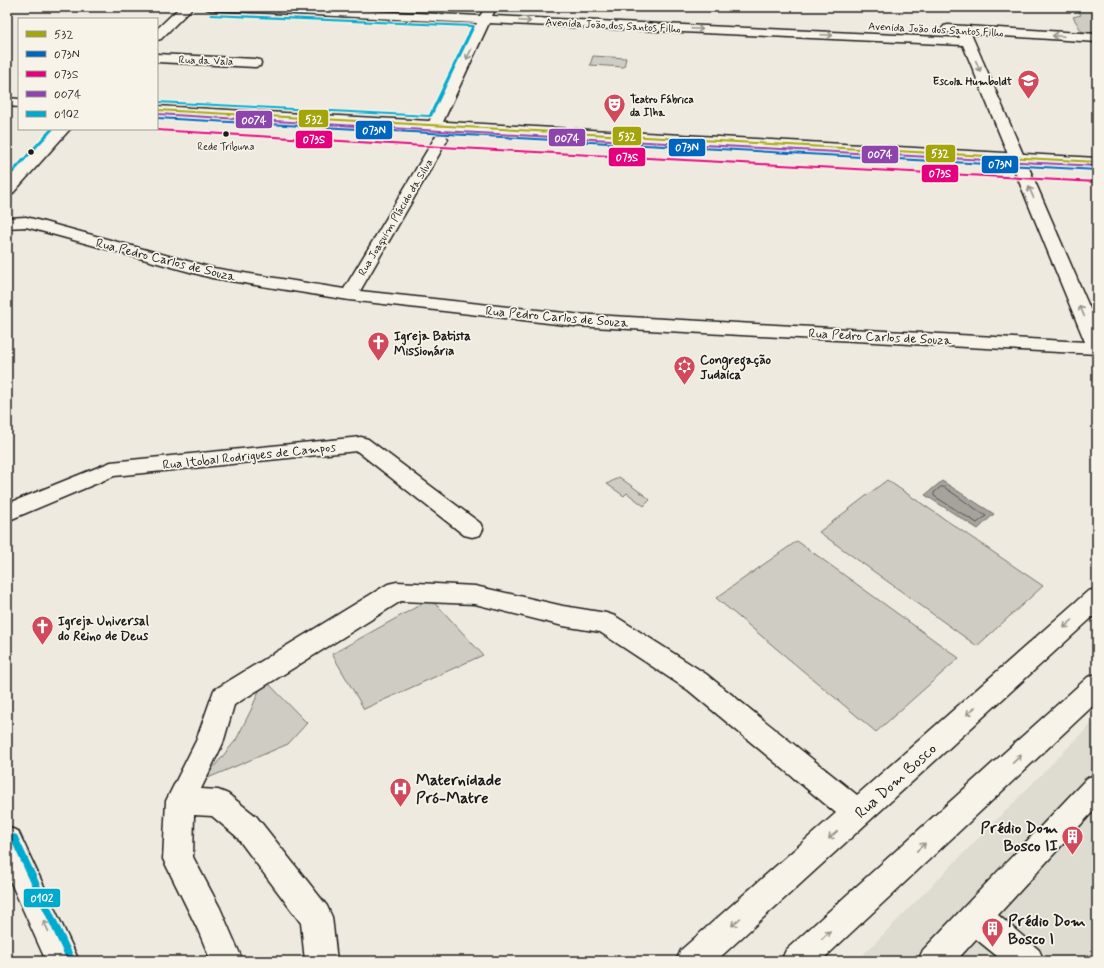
<svg xmlns="http://www.w3.org/2000/svg" width="1104" height="968" viewBox="0 0 1104 968" font-family="Mynerve,sans-serif">
<style>
.built{fill:#dedbd1}
.green{fill:#cfccc3;stroke:#767470}
.water{fill:#a6a39d;stroke:#6f6d69}
.lines{fill:none;stroke-linecap:round;stroke-linejoin:round}
.shore{stroke:#535250;stroke-width:1}
.minor-casing{stroke:#1c1c1c;stroke-width:3}
.major-casing{stroke:#1c1c1c;stroke-width:3}
.minor{fill:#f7f3e8;fill-rule:evenodd}
.major{fill:#f7f3e8;fill-rule:evenodd}
.bus-1-casing{stroke:#f7f3e8;stroke-width:3}
.bus-2-casing{stroke:#f7f3e8;stroke-width:3}
.bus-3-casing{stroke:#f7f3e8;stroke-width:3}
.bus-4-casing{stroke:#f7f3e8;stroke-width:3}
.bus-5-casing{stroke:#f7f3e8;stroke-width:3}
.bus-1{fill:#a4a40b;fill-rule:evenodd}
.bus-2{fill:#0065bd;fill-rule:evenodd}
.bus-3{fill:#e5007d;fill-rule:evenodd}
.bus-4{fill:#8e44ad;fill-rule:evenodd}
.bus-5{fill:#00a9ce;fill-rule:evenodd}
.oneway{stroke:#94928c}
.bus-dot{fill:#1c1c1c;stroke:#f7f3e8;stroke-width:1.5}
.labels{text-anchor:middle;stroke-width:3.5;stroke-linejoin:round;paint-order:stroke}
.far-bus-label{font-size:10px;fill:#1c1c1c;stroke:#f7f3e8}
.far-street-label{font-size:11px;fill:#1c1c1c;stroke:#f7f3e8}
.far-poi-label{font-size:11px;font-weight:bold;fill:#1c1c1c;stroke:#f7f3e8;text-anchor:end}
.street-label{font-size:13px;fill:#1c1c1c;stroke:#f7f3e8}
.poi-label{font-size:13px;font-weight:bold;fill:#1c1c1c;stroke:#f7f3e8;text-anchor:start}
.near-poi-label{font-size:16px;font-weight:bold;fill:#1c1c1c;stroke:#f7f3e8;text-anchor:start}
.near-street-label{font-size:16px;fill:#1c1c1c;stroke:#f7f3e8}
.line-badge{stroke:#f7f3e8;stroke-width:1.5}
.badge-label{font-size:11px;text-anchor:middle;font-weight:bold;fill:#fff}
</style>
<rect width="100%" height="100%" fill="#eeeae0"/>
<filter id="ink" filterUnits="userSpaceOnUse"><feTurbulence type="fractalNoise" baseFrequency=".025" numOctaves="2"/><feDisplacementMap in="SourceGraphic" scale="8" xChannelSelector="R" yChannelSelector="G"/><feConvolveMatrix kernelMatrix="1 2 1 2 8 2 1 2 1" color-interpolation-filters="sRGB"/></filter>
<g filter="url(#ink)">
<!-- built -->
<polygon class="built" points="1097,718 1097,961 857,961"/>
<!-- green -->
<g class="green">
<polygon points="1076,7 1097,7 1097,32 1082,32 1073,17 1081,15"/>
<polygon points="593,56 626,58 624,67 590,65"/>
<polygon points="619,477 647,497 650,500 644,506 627,493 624,496 607,484"/>
<polygon points="887,480 1043,586 977,646 819,532"/>
<polygon points="797,541 959,658 876,732 716,598"/>
<polygon points="427,601 432,602 439,607 483,655 364,709 332,654"/>
<polygon points="264,679 307,723 288,744 208,778 208,774 236,740 251,710"/>
</g>
<!-- water -->
<polygon class="water" points="942,481 994,514 978,529 925,495"/>
<g class="lines">
<!-- shore -->
<polygon class="shore" points="941,487 944,487 986,516 977,523 934,496 934,493"/>
<defs>
<g id="minor">
<polygon points="180,7 193,7 161,39 157,40 157,29"/>
<polygon points="205,7 287,7 480,16 485,8 491,7 495,10 492,16 960,38 958,33 944,32 942,29 944,26 948,25 1097,34 1097,42 971,34 1097,325 1097,354 574,326 349,300 212,278 26,227 7,228 7,218 26,217 213,268 344,289 434,139 436,136 441,135 446,136 448,139 360,291 574,314 1085,342 963,45 489,23 442,124 440,127 435,128 430,127 428,124 477,23 211,10 207,9"/>
<polygon points="157,54 255,59 260,60 261,63 260,66 255,67 157,62"/>
<polygon points="55,129 70,129 13,193 7,195 7,181"/>
<polygon points="361,437 368,439 480,523 483,529 480,535 472,537 464,535 357,451 114,476 7,521 7,504 111,462"/>
<polygon points="397,582 475,586 563,606 606,613 615,616 706,674 857,795 1088,591 1097,589 1097,613 716,961 676,961 681,950 836,813 688,690 600,632 563,626 475,604 401,601 234,705 223,743 201,789 218,790 228,794 256,816 327,906 332,917 337,961 305,961 301,923 236,836 212,816 194,815 193,857 220,908 243,961 211,961 198,930 163,859 166,801 196,741 214,690 388,584"/>
<polygon points="1097,674 1097,702 821,961 781,961 786,950 1088,677"/>
<polygon points="1097,774 1097,807 998,915 1039,950 1044,961 1003,961 976,939 956,961 918,961 923,950 1087,778"/>
</g>
<g id="major">
<polygon points="7,98 19,99 19,107 7,106"/>
<polygon points="157,106 1097,158 1097,166 157,114"/>
<polygon points="7,827 18,831 79,961 46,961 7,874"/>
</g>
</defs>
<!-- minor casing -->
<use href="#minor" class="minor-casing"/>
<!-- major casing -->
<use href="#major" class="major-casing"/>
<!-- minor -->
<use href="#minor" class="minor"/>
<!-- major -->
<use href="#major" class="major"/>
<defs>
<polygon id="bus-1" points="157,109 1097,161 1097,163 157,111"/>
<polygon id="bus-2" points="157,117 1097,169 1097,171 157,119"/>
<polygon id="bus-3" points="156,129 441,146 1097,181 1097,183 441,148 157,131 155,130"/>
<polygon id="bus-4" points="157,113 441,130 1097,165 1097,167 441,132 157,115"/>
<g id="bus-5">
<polygon points="211,14 473,25 475,26 432,116 430,117 157,103 157,101 429,115 471,27 210,16 209,15"/>
<polygon points="50,129 54,129 8,179 7,179 7,176"/>
<polygon points="14,834 17,835 73,955 74,958 73,961 67,961 10,838 11,835"/>
</g>
</defs>
<!-- bus-1 casing -->
<use href="#bus-1" class="bus-1-casing"/>
<!-- bus-2 casing -->
<use href="#bus-2" class="bus-2-casing"/>
<!-- bus-3 casing -->
<use href="#bus-3" class="bus-3-casing"/>
<!-- bus-4 casing -->
<use href="#bus-4" class="bus-4-casing"/>
<!-- bus-5 casing -->
<use href="#bus-5" class="bus-5-casing"/>
<!-- bus-1 -->
<use href="#bus-1" class="bus-1"/>
<!-- bus-2 -->
<use href="#bus-2" class="bus-2"/>
<!-- bus-3 -->
<use href="#bus-3" class="bus-3"/>
<!-- bus-4 -->
<use href="#bus-4" class="bus-4"/>
<!-- bus-5 -->
<use href="#bus-5" class="bus-5"/>
</g>
<!-- one-way arrows -->
<defs><path id="oneway-shaft" d="M-6 0H5M1.5-3L5.5 0L1.5 3" fill="none" stroke-width="1.6" stroke-linecap="round" stroke-linejoin="round"/></defs>
<g class="oneway">
<use href="#oneway-shaft" transform="translate(525 21) rotate(3)"/>
<use href="#oneway-shaft" transform="translate(697 29) rotate(3)"/>
<use href="#oneway-shaft" transform="translate(827 35) rotate(3)"/>
<use href="#oneway-shaft" transform="translate(1058 36) rotate(-177)"/>
<use href="#oneway-shaft" transform="translate(469 54) rotate(116)"/>
<use href="#oneway-shaft" transform="translate(978 66) rotate(67)"/>
<use href="#oneway-shaft" transform="translate(1031 192) rotate(-113)"/>
<use href="#oneway-shaft" transform="translate(1082 311) rotate(-113)"/>
<use href="#oneway-shaft" transform="translate(1068 624) rotate(138)"/>
<use href="#oneway-shaft" transform="translate(971 711) rotate(138)"/>
<use href="#oneway-shaft" transform="translate(1017 759) rotate(-43)"/>
<use href="#oneway-shaft" transform="translate(833 835) rotate(138)"/>
<use href="#oneway-shaft" transform="translate(921 847) rotate(-43)"/>
<use href="#oneway-shaft" transform="translate(736 922) rotate(138)"/>
<use href="#oneway-shaft" transform="translate(46 926) rotate(-115)"/>
<use href="#oneway-shaft" transform="translate(826 935) rotate(-43)"/>
</g>
</g>
<!-- icons -->
<defs>
<symbol id="university-pin" viewBox="-11 -11 22 30"><path d="M0 17L-7.5 6A9.5 9.5 0 1 1 7.5 6Z" fill="#d1495b" stroke="#f7f3e8"/><path d="M0-5L7-2L0 1L-7-2ZM-4 1L0 2.5L4 1V4Q0 6-4 4Z" fill="#fff"/></symbol>
<symbol id="theatre-pin" viewBox="-11 -11 22 30"><path d="M0 17L-7.5 6A9.5 9.5 0 1 1 7.5 6Z" fill="#d1495b" stroke="#f7f3e8"/><path d="M-5-5.5Q0-4 5-5.5V0Q5 5 0 6Q-5 5-5 0ZM-3.3-2.5H-1v1.5H-3.3ZM1-2.5H3.3v1.5H1ZM-2.8 1Q0 5.5 2.8 1Z" fill="#fff"/></symbol>
<symbol id="church-pin" viewBox="-11 -11 22 30"><path d="M0 17L-7.5 6A9.5 9.5 0 1 1 7.5 6Z" fill="#d1495b" stroke="#f7f3e8"/><path d="M-1.2-6h2.4v3.5h3.3v2.4h-3.3V6h-2.4V-.1h-3.3v-2.4h3.3Z" fill="#fff"/></symbol>
<symbol id="synagogue-pin" viewBox="-11 -11 22 30"><path d="M0 17L-7.5 6A9.5 9.5 0 1 1 7.5 6Z" fill="#d1495b" stroke="#f7f3e8"/><path d="M0-6.5L5.6 3.2H-5.6ZM0 6.5L5.6-3.2H-5.6Z" fill="#fff"/></symbol>
<symbol id="hospital-pin" viewBox="-11 -11 22 30"><path d="M0 17L-7.5 6A9.5 9.5 0 1 1 7.5 6Z" fill="#d1495b" stroke="#f7f3e8"/><path d="M-5-5h3v3.5h4V-5h3V5h-3V1.5h-4V5h-3Z" fill="#fff"/></symbol>
<symbol id="building-pin" viewBox="-11 -11 22 30"><path d="M0 17L-7.5 6A9.5 9.5 0 1 1 7.5 6Z" fill="#d1495b" stroke="#f7f3e8"/><path d="M-4-6H4V6H1V3H-1V6H-4ZM-2.5-4.3h1.7v1.8h-1.7ZM.8-4.3h1.7v1.8H.8ZM-2.5-1h1.7V.8h-1.7ZM.8-1h1.7V.8H.8Z" fill="#fff"/></symbol>
</defs>
<g fill-rule="evenodd">
<use href="#university-pin" x="1016" y="68" width="25" height="34"/>
<use href="#theatre-pin" x="602" y="92" width="25" height="34"/>
<use href="#church-pin" x="366" y="330" width="25" height="34"/>
<use href="#synagogue-pin" x="672" y="354" width="25" height="34"/>
<use href="#church-pin" x="30" y="614" width="25" height="34"/>
<use href="#hospital-pin" x="388" y="776" width="25" height="34"/>
<use href="#building-pin" x="1060" y="824" width="25" height="34"/>
<use href="#building-pin" x="980" y="916" width="25" height="34"/>
</g>
<!-- markers -->
<g class="bus-dot">
<circle cx="226" cy="134" r="3.5"/>
<circle cx="31" cy="152" r="3.5"/>
</g>
<g class="labels">
<!-- far-bus labels -->
<g class="far-bus-label">
<text x="226" y="150">Rede Tribuna</text>
</g>
<!-- far-street labels -->
<g class="far-street-label">
<text transform="translate(613 25) rotate(3)" y="4">Avenida João dos Santos Filho</text>
<text transform="translate(936 29) rotate(3)" y="4">Avenida João dos Santos Filho</text>
<text transform="translate(206 60) rotate(2)" y="4">Rua da Vala</text>
<text transform="translate(395 217) rotate(-59)" y="4">Rua Joaquim Plácido da Silva</text>
</g>
<!-- far-poi labels -->
<g class="far-poi-label">
<text x="1012" y="85">Escola Humboldt</text>
<text x="630" y="103" text-anchor="start">Teatro Fábrica<tspan x="630" dy="13">da Ilha</tspan></text>
</g>
<!-- street labels -->
<g class="street-label">
<text transform="translate(166 259) rotate(14)" y="5">Rua Pedro Carlos de Souza</text>
<text transform="translate(557 316) rotate(5)" y="5">Rua Pedro Carlos de Souza</text>
<text transform="translate(880 336) rotate(3)" y="5">Rua Pedro Carlos de Souza</text>
<text transform="translate(249 455) rotate(-6)" y="5">Rua Itobal Rodrigues de Campos</text>
</g>
<!-- poi labels -->
<g class="poi-label">
<text x="394" y="340">Igreja Batista<tspan x="394" dy="15">Missionária</tspan></text>
<text x="700" y="364">Congregação<tspan x="700" dy="15">Judaica</tspan></text>
<text x="58" y="625">Igreja Universal<tspan x="58" dy="15">do Reino de Deus</tspan></text>
</g>
<!-- near-poi labels -->
<g class="near-poi-label">
<text x="416" y="785">Maternidade<tspan x="416" dy="18">Pró-Matre</tspan></text>
<text x="1058" y="833" text-anchor="end">Prédio Dom<tspan x="1058" dy="18">Bosco II</tspan></text>
<text x="1008" y="926">Prédio Dom<tspan x="1008" dy="18">Bosco I</tspan></text>
</g>
<!-- near-street labels -->
<g class="near-street-label">
<text transform="translate(895 780) rotate(-42)" y="6">Rua Dom Bosco</text>
</g>
</g>
<g class="line-badge">
<rect x="298" y="109" width="31" height="19" rx="4" fill="#a4a40b"/>
<rect x="235" y="110" width="38" height="19" rx="4" fill="#8e44ad"/>
<rect x="355" y="120" width="38" height="20" rx="4" fill="#0065bd"/>
<rect x="612" y="126" width="30" height="20" rx="4" fill="#a4a40b"/>
<rect x="548" y="128" width="38" height="19" rx="4" fill="#8e44ad"/>
<rect x="295" y="130" width="38" height="19" rx="4" fill="#e5007d"/>
<rect x="668" y="138" width="38" height="19" rx="4" fill="#0065bd"/>
<rect x="925" y="144" width="31" height="19" rx="4" fill="#a4a40b"/>
<rect x="861" y="145" width="38" height="19" rx="4" fill="#8e44ad"/>
<rect x="608" y="147" width="38" height="20" rx="4" fill="#e5007d"/>
<rect x="981" y="155" width="38" height="19" rx="4" fill="#0065bd"/>
<rect x="921" y="164" width="38" height="19" rx="4" fill="#e5007d"/>
<rect x="23" y="888" width="38" height="20" rx="4" fill="#00a9ce"/>
</g>
<g class="badge-label">
<text x="314" y="123">532</text>
<text x="254" y="124">0074</text>
<text x="374" y="134">073N</text>
<text x="627" y="140">532</text>
<text x="567" y="142">0074</text>
<text x="314" y="143">073S</text>
<text x="687" y="151">073N</text>
<text x="940" y="157">532</text>
<text x="880" y="158">0074</text>
<text x="627" y="161">073S</text>
<text x="1000" y="168">073N</text>
<text x="940" y="177">073S</text>
<text x="42" y="902">0102</text>
</g>
<!-- margin -->
<rect width="1104" height="968" fill="none" stroke="#f7f3e8" stroke-width="24"/>
<rect x="12" y="12" width="1080" height="944" fill="none" stroke="#1c1c1c" stroke-width="1.5" filter="url(#ink)"/>
<!-- legend -->
<rect x="18" y="18" width="140" height="112" fill="#f7f3e8" stroke="#9f9d96"/>
<rect x="26" y="31" width="20" height="6" fill="#a4a40b" stroke="#9f9d96"/>
<text x="54" y="38" font-size="12" fill="#1c1c1c">532</text>
<rect x="26" y="51" width="20" height="6" fill="#0065bd" stroke="#9f9d96"/>
<text x="54" y="58" font-size="12" fill="#1c1c1c">073N</text>
<rect x="26" y="71" width="20" height="6" fill="#e5007d" stroke="#9f9d96"/>
<text x="54" y="78" font-size="12" fill="#1c1c1c">073S</text>
<rect x="26" y="91" width="20" height="6" fill="#8e44ad" stroke="#9f9d96"/>
<text x="54" y="98" font-size="12" fill="#1c1c1c">0074</text>
<rect x="26" y="111" width="20" height="6" fill="#00a9ce" stroke="#9f9d96"/>
<text x="54" y="118" font-size="12" fill="#1c1c1c">0102</text>
</svg>
